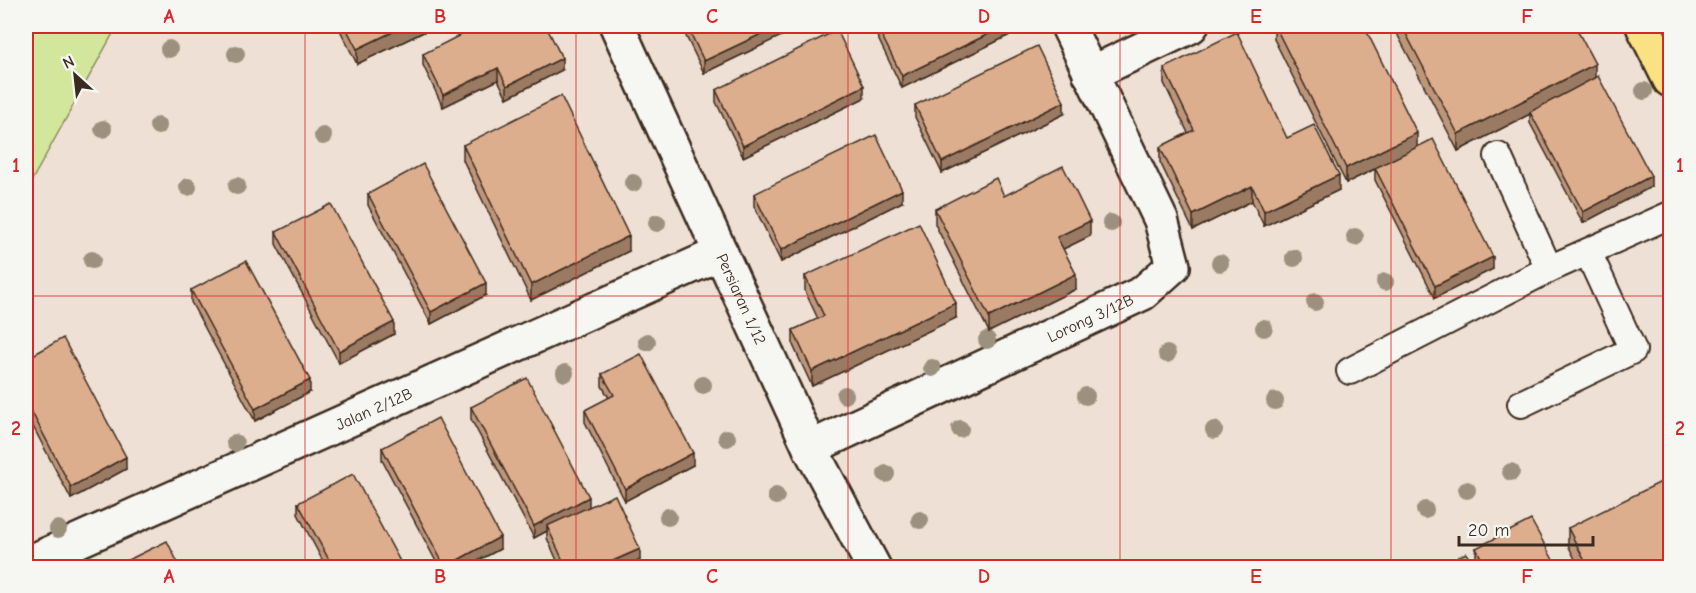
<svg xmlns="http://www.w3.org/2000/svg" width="1696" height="593" viewBox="0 0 1696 593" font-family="'Comic Neue',sans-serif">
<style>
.green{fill:#d3e79c;stroke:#87885d;stroke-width:1.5}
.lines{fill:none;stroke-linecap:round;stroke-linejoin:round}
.service-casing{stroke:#3b2a1e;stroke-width:30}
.minor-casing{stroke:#3b2a1e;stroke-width:38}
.primary-casing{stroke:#3b2a1e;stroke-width:38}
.service{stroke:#f6f6f2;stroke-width:26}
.minor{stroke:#f6f6f2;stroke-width:33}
.primary{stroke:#fae181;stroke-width:33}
.tree{fill:#9c917e}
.wall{fill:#be967a;stroke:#3b2a1e;stroke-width:1.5}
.shaded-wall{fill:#9b7a63;stroke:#3b2a1e;stroke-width:1.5}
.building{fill:#ddae8e;stroke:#3b2a1e;stroke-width:1.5}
.grid{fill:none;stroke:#d62828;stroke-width:1.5;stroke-opacity:0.55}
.labels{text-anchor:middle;stroke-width:6;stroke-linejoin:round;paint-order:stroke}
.street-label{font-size:16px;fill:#3b2a1e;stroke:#f6f6f2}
.neatline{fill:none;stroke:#d62828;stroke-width:2}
.grid-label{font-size:20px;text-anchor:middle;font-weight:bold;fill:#d62828}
</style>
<rect width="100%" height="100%" fill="#eee0d4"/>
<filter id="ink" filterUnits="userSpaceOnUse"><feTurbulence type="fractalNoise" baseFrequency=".0167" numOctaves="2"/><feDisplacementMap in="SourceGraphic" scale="12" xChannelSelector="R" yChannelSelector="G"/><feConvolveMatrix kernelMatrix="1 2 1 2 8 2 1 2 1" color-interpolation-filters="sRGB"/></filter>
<g filter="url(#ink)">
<!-- green -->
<polygon class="green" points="26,26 117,26 26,191"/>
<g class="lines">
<defs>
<g id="service">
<polyline points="1498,156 1549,269 1670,215"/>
<polyline points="1350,371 1549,269"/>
<polyline points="1521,404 1633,350 1588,252"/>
</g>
<g id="minor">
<path id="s1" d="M617 26 810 448 874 568"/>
<polyline points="1090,74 1191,26"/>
<path id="s2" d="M810 448 1143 293 1173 266 1161 220 1068 26"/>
<path id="s3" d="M26 564 721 253"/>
</g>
<polyline id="primary" points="1643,26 1670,80"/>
</defs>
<!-- service casing -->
<use href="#service" class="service-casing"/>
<!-- minor casing -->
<use href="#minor" class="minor-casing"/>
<!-- primary casing -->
<use href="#primary" class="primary-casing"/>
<!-- service -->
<use href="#service" class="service"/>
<!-- minor -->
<use href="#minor" class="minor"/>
<!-- primary -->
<use href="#primary" class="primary"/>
</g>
<!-- trees -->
<g class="tree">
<circle cx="169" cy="49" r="9"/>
<circle cx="236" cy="54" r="9"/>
<circle cx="1644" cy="91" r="9"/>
<circle cx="158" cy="126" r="9"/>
<circle cx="103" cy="129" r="9"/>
<circle cx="323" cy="136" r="9"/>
<circle cx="633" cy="183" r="9"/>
<circle cx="237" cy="186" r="9"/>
<circle cx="188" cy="187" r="9"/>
<circle cx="657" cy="223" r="9"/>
<circle cx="1111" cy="223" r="9"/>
<circle cx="1355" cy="237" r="9"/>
<circle cx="1294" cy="258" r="9"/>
<circle cx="92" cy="260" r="9"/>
<circle cx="1220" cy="263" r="9"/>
<circle cx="1385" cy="282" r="9"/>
<circle cx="1315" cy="302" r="9"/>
<circle cx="1264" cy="328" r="9"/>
<circle cx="987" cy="340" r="9"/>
<circle cx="647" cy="342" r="9"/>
<circle cx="1167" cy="354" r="9"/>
<circle cx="932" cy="368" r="9"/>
<circle cx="565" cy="373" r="9"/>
<circle cx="703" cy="385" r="9"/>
<circle cx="845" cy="395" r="9"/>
<circle cx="1086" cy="396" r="9"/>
<circle cx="1275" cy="401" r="9"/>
<circle cx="960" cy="429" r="9"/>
<circle cx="1214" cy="430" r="9"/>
<circle cx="727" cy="438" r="9"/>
<circle cx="235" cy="443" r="9"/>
<circle cx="1511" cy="472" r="9"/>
<circle cx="886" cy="474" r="9"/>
<circle cx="1467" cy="490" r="9"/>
<circle cx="776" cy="496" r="9"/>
<circle cx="1425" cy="510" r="9"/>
<circle cx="668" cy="517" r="9"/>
<circle cx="920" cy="520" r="9"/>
<circle cx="58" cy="529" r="9"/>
</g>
<!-- wall -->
<g class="wall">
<polygon points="338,26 436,26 357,64"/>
<polygon points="681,26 802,26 704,73"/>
<polygon points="875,26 1024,26 1024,28 902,88 875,32"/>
<polygon points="1274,26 1364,26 1417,147 1493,269 1435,298 1375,180 1375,169 1346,183 1274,39"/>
<polygon points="1393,26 1575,26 1595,78 1651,187 1583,223 1530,123 1530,114 1458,151"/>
<polygon points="423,54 562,70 507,98 498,80 443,107 423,65"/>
<polygon points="1164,68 1287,138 1339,190 1264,226 1252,201 1193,230 1160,162 1160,147 1188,133 1164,83"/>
<polygon points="716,90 864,98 743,157 716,102"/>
<polygon points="915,105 1064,114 942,173 915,117"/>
<polygon points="463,145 629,251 531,300 463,160"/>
<polygon points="368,194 486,295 431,324 368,205"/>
<polygon points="754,194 902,202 781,262 754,206"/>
<polygon points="1004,196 1090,236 1063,249 1076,289 989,332 935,224 935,209"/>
<polygon points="276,232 394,334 339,363 276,244"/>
<polygon points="805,276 956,318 812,386 793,345 793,330 818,319 805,291"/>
<polygon points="191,290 310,392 255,421 191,302"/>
<polygon points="26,359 126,469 71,499 26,413"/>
<polygon points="602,374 693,465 625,501 585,422 585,410 609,398 602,386"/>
<polygon points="471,407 589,507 640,560 625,567 560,567 547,538 547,531 534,538 471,419"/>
<polygon points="382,448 500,549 466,567 439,567 382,460"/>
<polygon points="298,503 403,567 326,567 298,514"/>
<polygon points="1568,528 1671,567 1579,567 1568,545"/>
<polygon points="1476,548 1557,567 1480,567 1476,560"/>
</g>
<!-- shaded-wall -->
<g class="shaded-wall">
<polygon points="405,26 436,26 357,64 357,49"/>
<polygon points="778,26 802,26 704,73 704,61"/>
<polygon points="1005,26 1024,26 1024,28 902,88 902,76"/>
<polygon points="562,58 562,70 507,98 507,86"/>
<polygon points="1595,64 1595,81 1530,112 1530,114 1458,151 1458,134"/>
<polygon points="498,68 498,80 443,107 443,95"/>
<polygon points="864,86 864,98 743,157 743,146"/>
<polygon points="1064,102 1064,114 942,173 942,162"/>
<polygon points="1417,133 1417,148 1346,183 1346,168"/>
<polygon points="1339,175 1339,190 1264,226 1264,211"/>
<polygon points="1651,176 1651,187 1583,223 1583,212"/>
<polygon points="1252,186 1252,201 1193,230 1193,215"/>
<polygon points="902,190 902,202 781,262 781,250"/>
<polygon points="1090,221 1090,236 1057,252 1057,237"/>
<polygon points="629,236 629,251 531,300 531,285"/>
<polygon points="1493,257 1493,269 1435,298 1435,286"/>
<polygon points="1076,274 1076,289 989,332 989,317"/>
<polygon points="486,283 486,295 431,324 431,312"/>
<polygon points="956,303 956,318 812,386 812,371"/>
<polygon points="394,322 394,334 339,363 339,351"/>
<polygon points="310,380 310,392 255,421 255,409"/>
<polygon points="693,453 693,465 625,501 625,489"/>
<polygon points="126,457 126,469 71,499 71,487"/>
<polygon points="589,497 589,509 547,526 547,531 534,538 534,526"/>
<polygon points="500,537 500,549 466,567 445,567"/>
<polygon points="640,549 640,560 625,567 599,567"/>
</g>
<!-- building -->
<g class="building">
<polygon points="345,26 405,26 357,49"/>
<polygon points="478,26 546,26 562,58 507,86 498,68 443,95 423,54"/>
<polygon points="687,26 778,26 704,61"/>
<polygon points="877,26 1005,26 902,76"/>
<polygon points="1275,26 1364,26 1417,133 1346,168"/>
<polygon points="1402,26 1575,26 1595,64 1458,134"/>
<polygon points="837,30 864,86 743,146 716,90"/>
<polygon points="1237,32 1287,138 1314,125 1339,175 1264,211 1252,186 1193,215 1160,147 1194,130 1164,68"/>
<polygon points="1037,46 1064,102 942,162 915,105"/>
<polygon points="1598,76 1651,176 1583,212 1530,112"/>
<polygon points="561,96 629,236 531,285 463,145"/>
<polygon points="876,135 902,190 781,250 754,194"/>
<polygon points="1433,139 1493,257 1435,286 1375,168"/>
<polygon points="423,164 486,283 431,312 368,194"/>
<polygon points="1063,166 1090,221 1057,237 1076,274 989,317 935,209 996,178 1004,196"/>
<polygon points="331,204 394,322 339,351 276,232"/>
<polygon points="919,223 956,303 812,371 793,330 824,316 805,276"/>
<polygon points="246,261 310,380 255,409 191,290"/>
<polygon points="63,338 126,457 71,487 26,401 26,359"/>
<polygon points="641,354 693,453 625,489 585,410 614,395 602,374"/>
<polygon points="527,378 589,497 534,526 471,407"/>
<polygon points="438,418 500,537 445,567 382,448"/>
<polygon points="353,474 403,567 333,567 298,503"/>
<polygon points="1671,477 1671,567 1588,567 1568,528"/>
<polygon points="615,495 640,549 599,567 566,567 547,526"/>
<polygon points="1531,520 1557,567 1486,567 1476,548"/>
<polygon points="167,541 180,567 114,567"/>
<polygon points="1466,553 1474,567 1439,567"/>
</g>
</g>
<!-- grid -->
<path class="grid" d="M305 26V568M576 26V568M848 26V568M1120 26V568M1391 26V568M26 296H1670"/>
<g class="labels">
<!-- street labels -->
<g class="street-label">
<text dy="6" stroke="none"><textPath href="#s1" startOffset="300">Persiaran 1/12</textPath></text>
<text dy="6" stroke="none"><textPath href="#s2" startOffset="309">Lorong 3/12B</textPath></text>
<text dy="6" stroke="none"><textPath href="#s3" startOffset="381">Jalan 2/12B</textPath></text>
</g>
</g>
<!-- margin -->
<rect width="1696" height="593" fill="none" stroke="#f6f6f2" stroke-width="66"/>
<!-- north arrow -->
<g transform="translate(75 75) rotate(333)" stroke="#f6f6f2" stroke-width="4.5" paint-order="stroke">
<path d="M0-4.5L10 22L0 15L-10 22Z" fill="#3b2a1e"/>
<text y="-9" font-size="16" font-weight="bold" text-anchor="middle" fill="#3b2a1e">N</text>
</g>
<!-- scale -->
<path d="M1459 536v9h134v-9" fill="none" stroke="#3b2a1e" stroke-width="3"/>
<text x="1468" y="536" font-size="18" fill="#3b2a1e" stroke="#f6f6f2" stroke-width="4.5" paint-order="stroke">20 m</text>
<rect x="33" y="33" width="1630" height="527" class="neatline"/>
<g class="grid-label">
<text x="169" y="23">A</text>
<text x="440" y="23">B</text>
<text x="712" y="23">C</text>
<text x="984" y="23">D</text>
<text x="1256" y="23">E</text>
<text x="1527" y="23">F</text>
<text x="16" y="172">1</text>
<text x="1680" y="172">1</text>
<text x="16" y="435">2</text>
<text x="1680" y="435">2</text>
<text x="169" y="583">A</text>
<text x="440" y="583">B</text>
<text x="712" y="583">C</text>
<text x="984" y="583">D</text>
<text x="1256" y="583">E</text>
<text x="1527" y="583">F</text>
</g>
</svg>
